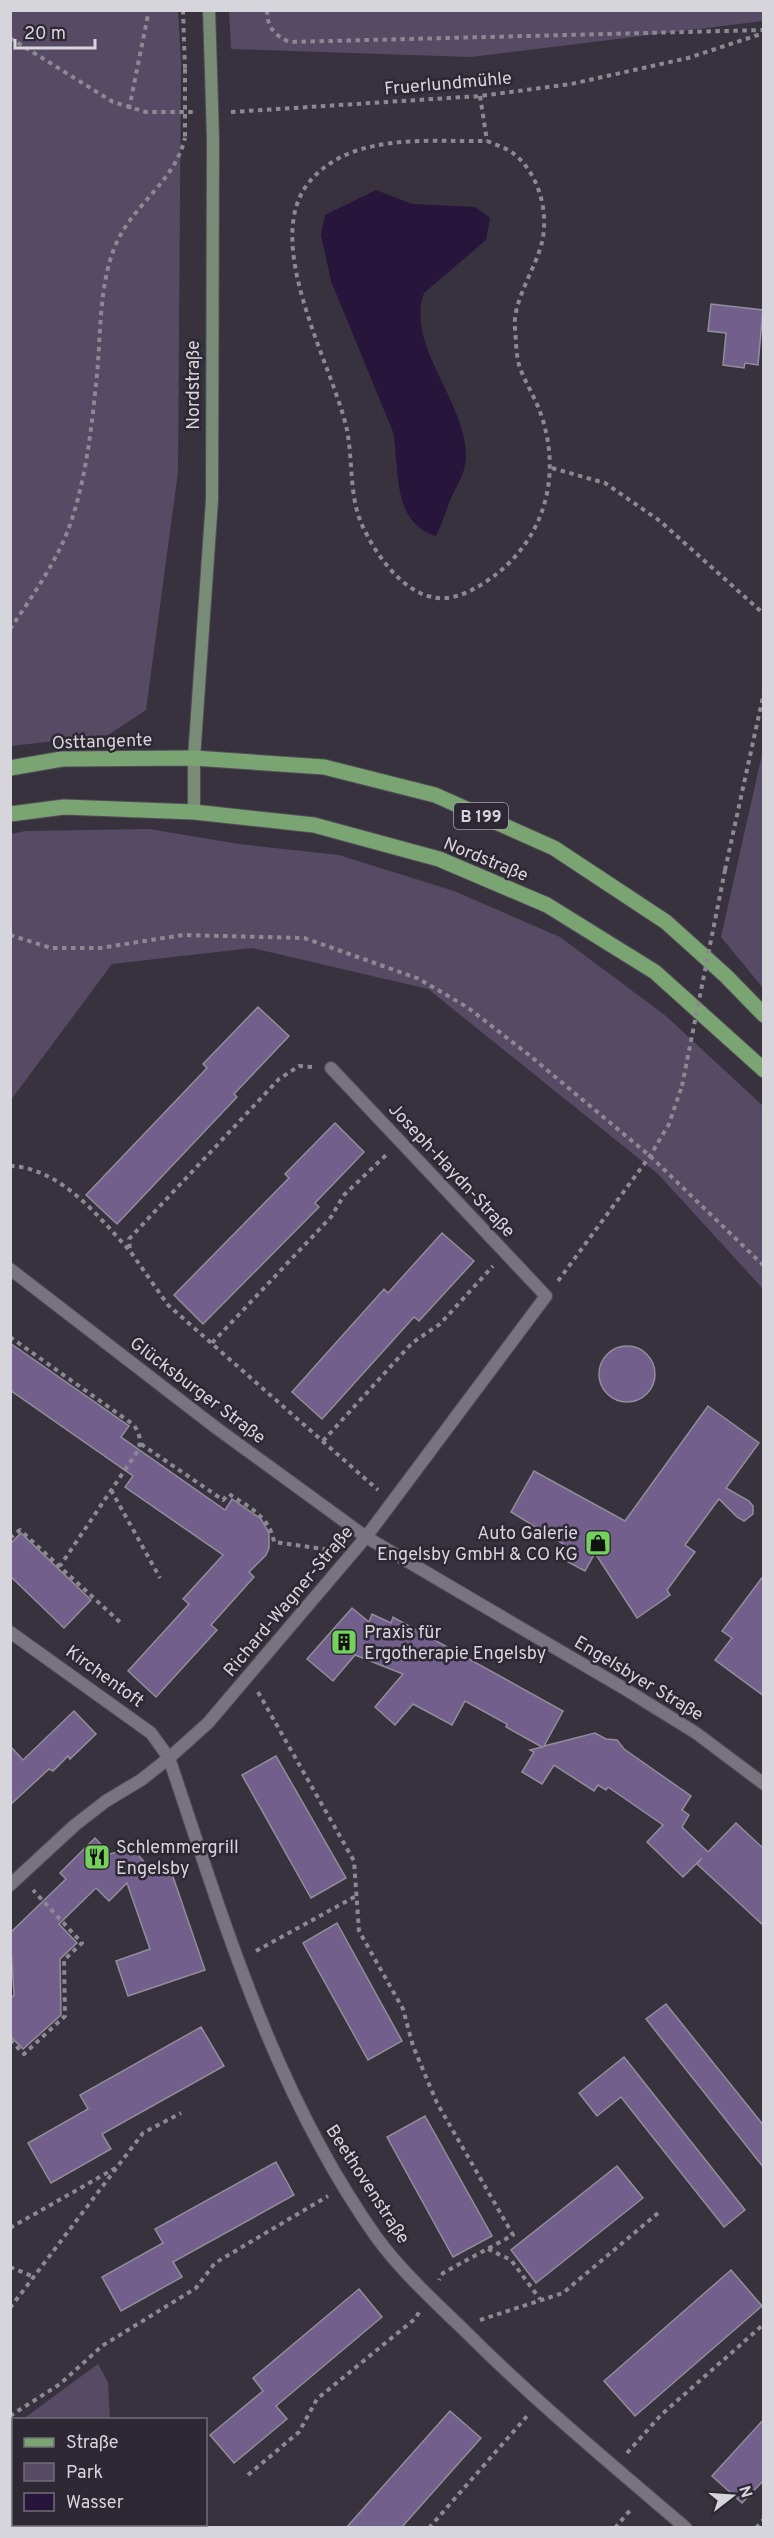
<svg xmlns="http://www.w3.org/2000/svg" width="774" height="2538" viewBox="0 0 774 2538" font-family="Overpass,sans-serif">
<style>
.green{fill:#564a65}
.water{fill:#28153b}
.building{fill:#725f8b;stroke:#928d9a;stroke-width:1.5}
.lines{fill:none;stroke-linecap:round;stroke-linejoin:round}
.street-casing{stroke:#524e58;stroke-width:14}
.secondary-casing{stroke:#524e58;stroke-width:14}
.primary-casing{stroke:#524e58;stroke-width:17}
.path{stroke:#8c8992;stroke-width:4;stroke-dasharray:4.5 4.5;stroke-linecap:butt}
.street{stroke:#78737f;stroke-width:12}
.secondary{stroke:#798c78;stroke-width:12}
.primary{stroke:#7aa472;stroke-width:15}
.secondary-bridge-casing{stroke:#524e58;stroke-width:14;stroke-linecap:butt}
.path-bridge{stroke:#8c8992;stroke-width:4;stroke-dasharray:4.5 4.5;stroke-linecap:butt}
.secondary-bridge{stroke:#798c78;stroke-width:12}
.labels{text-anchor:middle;stroke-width:5;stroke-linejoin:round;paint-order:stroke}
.shield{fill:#2d2833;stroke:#a4a1a9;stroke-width:1.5}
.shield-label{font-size:16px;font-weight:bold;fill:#d7d5dc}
.street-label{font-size:18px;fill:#d7d5dc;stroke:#2d2833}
.poi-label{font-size:18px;fill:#d7d5dc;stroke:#2d2833;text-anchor:start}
</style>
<rect width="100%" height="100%" fill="#37323d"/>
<!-- green -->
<g class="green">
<polygon points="763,10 763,21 471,57 231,49 229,11"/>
<polygon points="10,11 178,11 181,61 178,472 146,710 108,735 11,746"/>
<polygon points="763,750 764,988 763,988 721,937"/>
<polygon points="149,829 239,844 339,855 454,891 560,937 666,1016 763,1106 763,1289 658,1174 428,989 252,948 112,964 11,1100 11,834 25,831"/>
<polygon points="98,2364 108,2382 110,2419 23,2419"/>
<polygon points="11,2423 13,2423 13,2477 11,2478"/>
</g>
<!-- water -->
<path class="water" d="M376 190 412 204 475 207 490 218 486 240 424 293C405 344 466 402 466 455 466 476 454 488 448 506 444 517 441 526 436 536 391 523 400 468 393 432L331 281 321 235 325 215Z"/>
<!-- building -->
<g class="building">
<polygon points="711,304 763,310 758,365 745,363 744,368 723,365 726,333 708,331"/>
<polygon points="258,1007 289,1036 234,1094 237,1097 117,1224 86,1195 207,1068 203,1064"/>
<polygon points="335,1123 364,1152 315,1203 319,1207 203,1324 174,1295 289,1178 285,1174"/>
<polygon points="442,1233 474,1261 419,1321 414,1317 322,1419 292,1392 384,1289 388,1293"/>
<polygon points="10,1343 129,1426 121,1437 225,1510 232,1499 261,1519 269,1533 269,1548 266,1555 249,1572 254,1577 211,1625 217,1630 156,1697 128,1671 189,1604 183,1599 223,1555 125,1487 133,1476 10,1390"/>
<circle cx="627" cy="1374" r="28"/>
<polygon points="708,1406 759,1443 726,1488 749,1501 753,1506 753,1514 744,1521 737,1517 719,1499 685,1545 695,1552 667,1590 670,1595 637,1618 595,1553 585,1571 568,1562 573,1550 511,1512 534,1471 625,1521"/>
<polygon points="21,1533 91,1600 64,1628 10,1576 10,1544"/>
<polygon points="764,1575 764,1696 715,1660 732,1638 722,1631"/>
<polygon points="352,1608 369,1622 372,1614 391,1623 393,1617 563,1711 544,1746 595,1733 606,1739 617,1740 624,1749 691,1796 682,1810 689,1815 682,1827 708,1852 736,1823 764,1849 764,1926 697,1864 702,1858 683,1877 647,1842 663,1825 608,1787 606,1790 598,1785 594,1791 554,1765 542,1784 522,1772 534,1752 530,1750 542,1747 506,1727 507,1724 465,1701 452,1725 413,1704 395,1725 375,1707 403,1674 355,1655 333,1681 307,1659"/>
<polygon points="74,1711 96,1734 70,1759 68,1756 53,1771 49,1769 10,1805 10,1746 23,1760"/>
<polygon points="276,1756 346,1878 311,1898 242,1775"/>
<polygon points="95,1838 110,1854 132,1848 154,1873 170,1868 205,1970 128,1996 116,1961 150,1949 127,1883 109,1901 96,1888 59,1924 77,1943 60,1959 61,2015 23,2049 10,2036 10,1999 14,1995 10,1933 66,1879 60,1873"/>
<polygon points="337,1923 402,2041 368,2060 303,1943"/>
<polygon points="666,2004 764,2126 764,2168 646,2019"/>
<polygon points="201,2027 224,2066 102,2134 111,2149 51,2183 28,2143 88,2109 80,2095"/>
<polygon points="624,2057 745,2210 724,2227 621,2097 597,2116 579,2093"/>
<polygon points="425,2116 492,2236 453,2257 387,2137"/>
<polygon points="276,2162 294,2195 173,2262 182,2277 121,2311 102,2277 163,2243 155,2229"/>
<polygon points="617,2166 643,2198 536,2283 511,2250"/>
<polygon points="731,2270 762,2306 635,2416 604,2381"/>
<polygon points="359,2289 382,2317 276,2406 287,2419 234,2463 210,2435 263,2391 253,2378"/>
<polygon points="450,2411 481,2438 401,2528 346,2528"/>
<polygon points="764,2419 764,2480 742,2503 712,2476"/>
</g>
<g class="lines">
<defs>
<g id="street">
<polyline points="10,1269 215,1427 366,1537 625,1689 696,1733 764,1784"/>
<path d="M10 1632 151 1733 169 1758C225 1924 274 2093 377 2238 402 2272 435 2302 465 2331 535 2401 611 2464 686 2528"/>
<polyline points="10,1885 75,1825 106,1801 141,1780 169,1758 208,1723 366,1537 546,1296 331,1068"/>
</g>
<g id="secondary">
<polyline points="209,10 211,72"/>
<polyline points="194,812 194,758 212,500 213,140"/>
</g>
<g id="primary">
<polyline points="10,768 62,759 194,758 324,767 435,795 554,848 666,922 726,976 764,1015"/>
<polyline points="10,814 64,807 194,812 314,825 439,859 547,905 655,972 764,1070"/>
</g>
</defs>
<!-- street casing -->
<use href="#street" class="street-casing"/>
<!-- secondary casing -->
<use href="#secondary" class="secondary-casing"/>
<!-- primary casing -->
<use href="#primary" class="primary-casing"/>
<!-- path -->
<g class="path">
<polyline points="183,10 185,69"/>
<path d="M267 10C267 28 275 35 289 42L764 30"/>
<polyline points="10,38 113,102 146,112 194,112"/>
<polyline points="480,96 487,141"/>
<polyline points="129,109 149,10"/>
<polyline points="231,112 480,96 571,84 688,58 764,33"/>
<path d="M487 141C496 145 507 148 514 154 539 174 549 212 542 242 536 268 512 302 515 328 516 340 516 354 519 365 524 380 533 394 539 409 562 469 548 532 498 573 481 586 455 603 432 597 400 590 375 553 362 525 349 496 353 461 347 430 333 365 259 241 310 181 352 132 429 142 487 141Z"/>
<polyline points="552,468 605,483 660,521 764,614"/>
<path d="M10 629C32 597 59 558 71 522 87 474 92 424 97 374 101 332 99 283 116 244 134 203 174 183 185 138"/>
<polyline points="725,870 764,692"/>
<polyline points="10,935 51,948 100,948 183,935 304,938 417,978 467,1007 529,1055 650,1156 764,1266"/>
<polyline points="312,1067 299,1066 279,1079 129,1239 130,1251 168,1305 378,1490"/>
<path d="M10 1166C61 1168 98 1216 130 1251"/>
<polyline points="558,1281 650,1156 669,1124 682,1086"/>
<path d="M10 1337 134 1425C140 1435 142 1441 137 1452L60 1566"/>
<polyline points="212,1343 331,1217 344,1195 386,1155"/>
<polyline points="323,1441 412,1343 440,1324 493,1266"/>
<path d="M141 1444 223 1500 229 1494C249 1507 270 1517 274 1542L324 1549 327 1552"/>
<polyline points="111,1490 160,1578"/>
<polyline points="10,1538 20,1530 122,1624"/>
<polyline points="258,1692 354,1861 359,1931 403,2009 413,2046 437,2103 513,2235 443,2273 439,2280"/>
<polyline points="256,1951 358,1895"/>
<polyline points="10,2040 24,2054 65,2016 64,1960 82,1943 33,1890"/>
<polyline points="10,2228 119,2166"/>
<polyline points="488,2249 511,2260 540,2299"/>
<polyline points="10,2267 34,2277"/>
<polyline points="10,2308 143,2133 181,2113"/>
<polyline points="480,2320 563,2293 658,2213"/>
<polyline points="10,2416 60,2384 102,2346 196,2288 215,2263 328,2196"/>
<polyline points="627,2453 661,2415 764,2324"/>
<polyline points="248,2475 299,2432 317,2399 416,2318 419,2312"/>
<polyline points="429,2528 528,2415"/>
<polyline points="615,2528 632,2508"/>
<polyline points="756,2528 764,2519"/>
</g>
<!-- street -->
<use href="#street" class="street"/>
<!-- secondary -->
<use href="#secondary" class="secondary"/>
<!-- primary -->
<use href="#primary" class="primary"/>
<defs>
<polyline id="secondary-bridge" points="211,72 213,140"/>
</defs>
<!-- secondary-bridge casing -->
<use href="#secondary-bridge" class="secondary-bridge-casing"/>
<!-- path-bridge -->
<g class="path-bridge">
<polyline points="185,69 185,138"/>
<polyline points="682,1086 725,870"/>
</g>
<!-- secondary-bridge -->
<use href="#secondary-bridge" class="secondary-bridge"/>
</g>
<!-- icons -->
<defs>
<symbol id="shop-square" viewBox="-11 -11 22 22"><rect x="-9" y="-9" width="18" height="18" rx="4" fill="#74d25c" stroke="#2d2833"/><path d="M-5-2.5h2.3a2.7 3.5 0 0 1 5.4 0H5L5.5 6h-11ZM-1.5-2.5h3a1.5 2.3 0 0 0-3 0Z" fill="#111"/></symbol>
<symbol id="building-square" viewBox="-11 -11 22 22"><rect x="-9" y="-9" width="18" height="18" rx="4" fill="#74d25c" stroke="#2d2833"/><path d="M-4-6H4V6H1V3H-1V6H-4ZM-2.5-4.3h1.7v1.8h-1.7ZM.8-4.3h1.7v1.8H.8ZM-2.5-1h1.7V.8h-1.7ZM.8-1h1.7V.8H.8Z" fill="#111"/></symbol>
<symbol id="restaurant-square" viewBox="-11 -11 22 22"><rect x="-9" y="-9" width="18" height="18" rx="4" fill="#74d25c" stroke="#2d2833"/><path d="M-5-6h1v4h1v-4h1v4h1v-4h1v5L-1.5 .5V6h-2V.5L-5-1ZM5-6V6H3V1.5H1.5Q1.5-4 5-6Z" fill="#111"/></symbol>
</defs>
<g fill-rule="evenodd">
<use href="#shop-square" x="583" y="1528" width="30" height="30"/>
<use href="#building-square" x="329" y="1627" width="30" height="30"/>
<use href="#restaurant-square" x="82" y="1842" width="30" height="30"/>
</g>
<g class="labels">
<!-- shield labels -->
<rect class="shield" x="454" y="803" width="54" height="26" rx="4.5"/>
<g class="shield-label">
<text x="481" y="822">B 199</text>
</g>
<!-- street labels -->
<g class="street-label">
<text transform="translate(448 83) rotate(-5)" y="6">Fruerlundmühle</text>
<text transform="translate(193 385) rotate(-90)" y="6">Nordstraße</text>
<text transform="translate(102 741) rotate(-2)" y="6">Osttangente</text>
<text transform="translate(486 859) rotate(22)" y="6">Nordstraße</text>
<text transform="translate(452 1170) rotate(47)" y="6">Joseph-Haydn-Straße</text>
<text transform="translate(198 1390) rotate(37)" y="6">Glücksburger Straße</text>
<text transform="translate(288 1601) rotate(-50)" y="6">Richard-Wagner-Straße</text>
<text transform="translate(105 1676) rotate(36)" y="6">Kirchentoft</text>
<text transform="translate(639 1678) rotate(31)" y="6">Engelsbyer Straße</text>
<text transform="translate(368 2184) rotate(57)" y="6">Beethovenstraße</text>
</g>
<!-- poi labels -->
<g class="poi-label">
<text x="578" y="1539" text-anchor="end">Auto Galerie<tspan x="578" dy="21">Engelsby GmbH &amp; CO KG</tspan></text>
<text x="364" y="1638">Praxis für<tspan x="364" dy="21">Ergotherapie Engelsby</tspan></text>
<text x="116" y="1853">Schlemmergrill<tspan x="116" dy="21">Engelsby</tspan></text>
</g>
</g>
<!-- border -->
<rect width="774" height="2538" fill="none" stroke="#d7d5dc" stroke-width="24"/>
<!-- legend -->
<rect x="12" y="2418" width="195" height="108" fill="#2d2833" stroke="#716d77" stroke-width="1.5"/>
<rect x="24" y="2438" width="30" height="9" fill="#7aa472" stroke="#716d77" stroke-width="1.5"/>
<text x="66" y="2448" font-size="18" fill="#d7d5dc">Straße</text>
<rect x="24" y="2463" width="30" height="18" fill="#564a65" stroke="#716d77" stroke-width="1.5"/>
<text x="66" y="2478" font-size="18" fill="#d7d5dc">Park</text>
<rect x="24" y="2493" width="30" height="18" fill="#28153b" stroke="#716d77" stroke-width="1.5"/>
<text x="66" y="2508" font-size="18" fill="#d7d5dc">Wasser</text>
<!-- north arrow -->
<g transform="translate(732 2496) rotate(73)" stroke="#2d2833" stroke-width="4.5" paint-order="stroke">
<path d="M0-4.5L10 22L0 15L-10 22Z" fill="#d7d5dc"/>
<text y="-9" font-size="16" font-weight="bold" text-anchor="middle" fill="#d7d5dc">N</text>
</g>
<!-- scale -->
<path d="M15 39v9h80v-9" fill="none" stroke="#d7d5dc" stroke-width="3"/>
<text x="24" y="39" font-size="18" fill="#d7d5dc" stroke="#2d2833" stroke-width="4.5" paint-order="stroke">20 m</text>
</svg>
